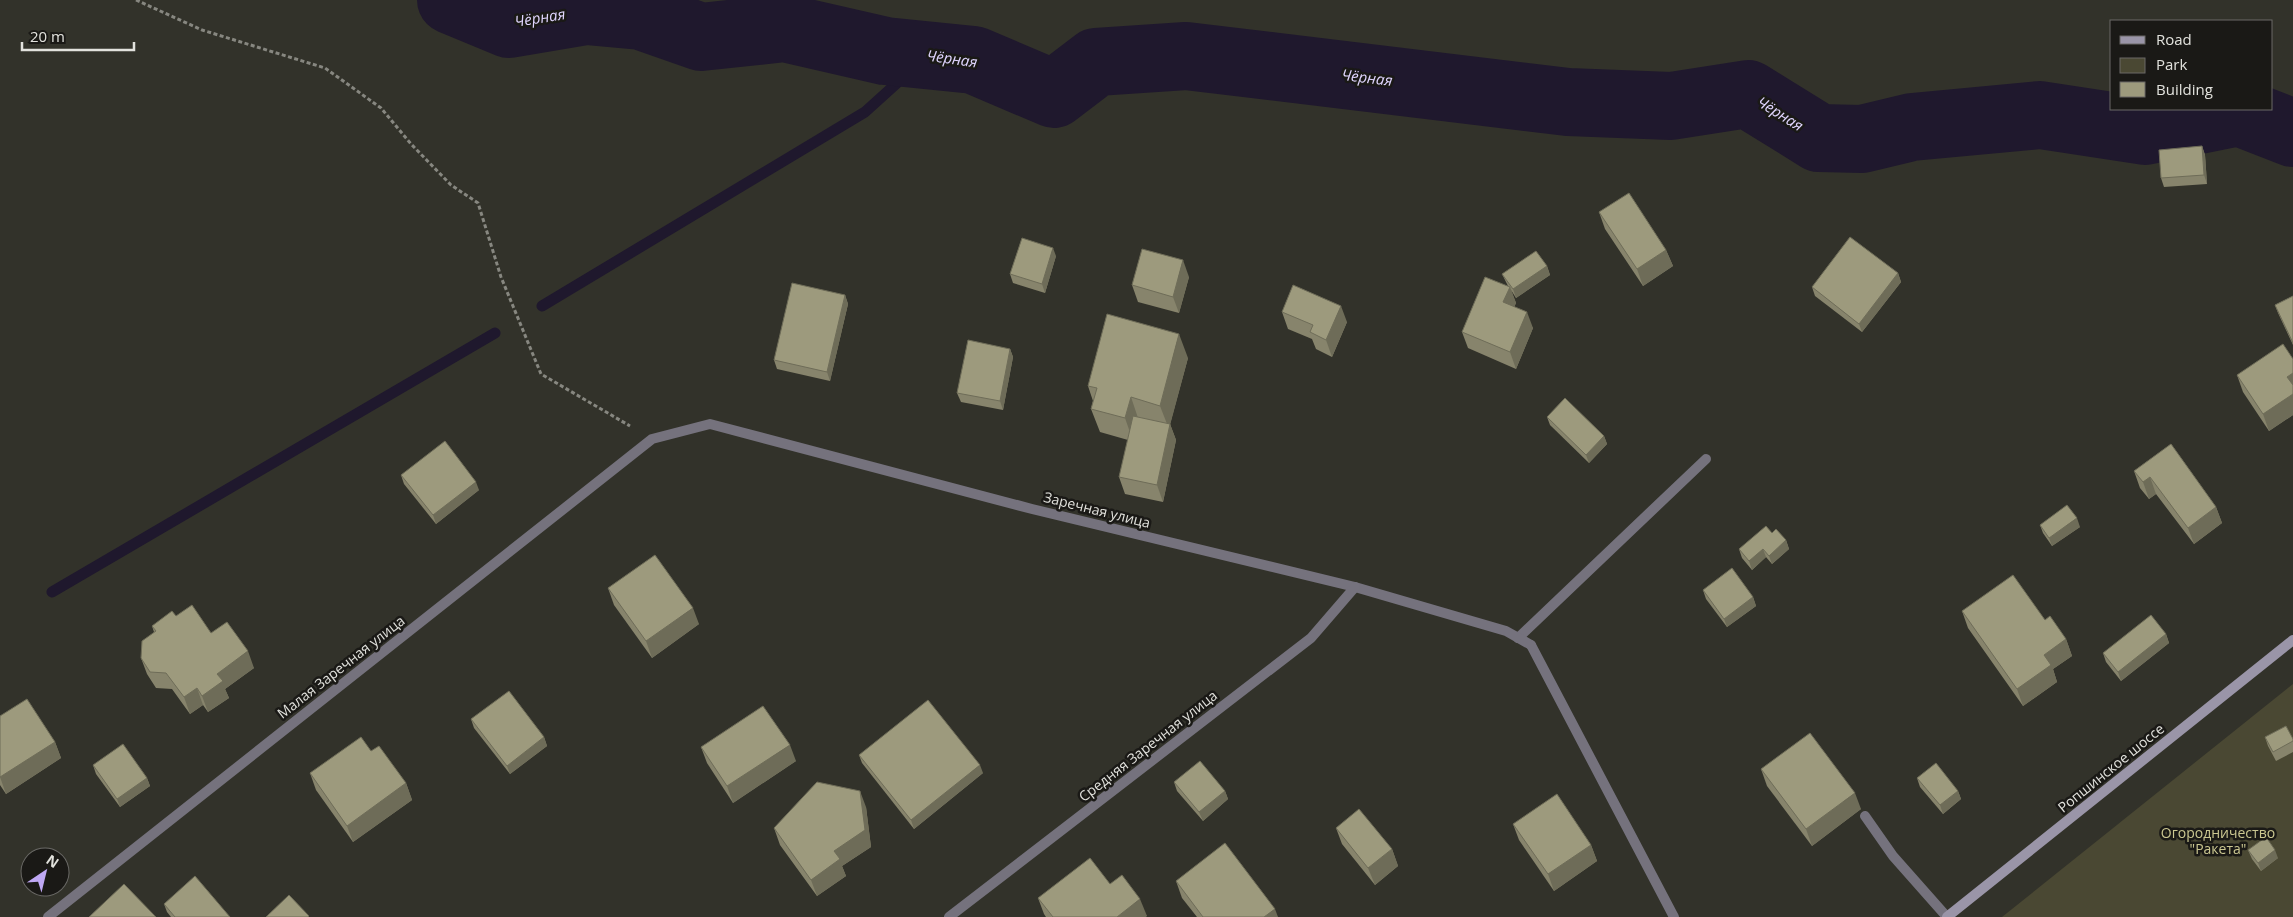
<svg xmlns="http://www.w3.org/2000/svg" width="2293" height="917" viewBox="0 0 2293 917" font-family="'Open Sans',sans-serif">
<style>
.green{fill:#4a4833}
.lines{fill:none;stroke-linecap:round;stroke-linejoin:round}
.stream{stroke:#1f182d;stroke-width:11}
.river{stroke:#1f182d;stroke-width:68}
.path{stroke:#878780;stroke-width:3;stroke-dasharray:4 2.5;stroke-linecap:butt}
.service{stroke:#75727d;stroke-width:10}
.minor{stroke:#75727d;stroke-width:10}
.secondary{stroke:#9a95a8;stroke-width:10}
.wall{fill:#87846c}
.shaded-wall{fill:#6e6c58}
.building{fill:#9d9a7d;stroke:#6e6c58}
.labels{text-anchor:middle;stroke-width:5;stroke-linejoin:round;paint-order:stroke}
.street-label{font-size:14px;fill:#e2e2dd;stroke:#1a1916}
.park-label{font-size:14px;fill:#cbc791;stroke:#1a1916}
.water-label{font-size:15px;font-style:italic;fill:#e1d6ff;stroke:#1a1916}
</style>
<rect width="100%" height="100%" fill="#32322a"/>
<!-- green -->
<polygon class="green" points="2293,684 2293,917 2002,917"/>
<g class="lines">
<!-- stream -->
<g class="stream">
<polyline points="542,306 865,112 928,55"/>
<polyline points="52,592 495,333"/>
</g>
<!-- river -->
<polyline class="river" points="451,0 509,24 586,11 641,16 701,37 785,28 885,51 974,60 1054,94 1096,62 1186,56 1568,102 1671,106 1748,94 1819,138 1862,139 1912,127 2040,115 2145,131 2239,112 2293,133"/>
<!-- path -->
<polyline class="path" points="136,0 202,30 325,68 381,108 411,144 451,185 478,203 501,277 541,374 630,426"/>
<!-- service -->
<g class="service">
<polyline points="1518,638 1706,459"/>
<polyline points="1865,816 1893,856 1947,917"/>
<polyline points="48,917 652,439 710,424 1032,509 1355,587 1506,631 1531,645"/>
<polyline points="949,917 1311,638 1355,587"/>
</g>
<!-- minor -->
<polyline class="minor" points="1531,645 1674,917"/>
<!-- secondary -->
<polyline class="secondary" points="1947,917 2293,640"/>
</g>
<!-- wall -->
<g class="wall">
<polygon points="2202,146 2205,155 2207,184 2164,187 2161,178"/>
<polygon points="1599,212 1666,250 1673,266 1643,286 1605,229"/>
<polygon points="1056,256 1045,293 1013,283 1010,274"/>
<polygon points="1547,266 1550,275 1516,298 1511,290 1516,303 1514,307 1533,328 1516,369 1468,348 1462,332 1508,286 1502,274"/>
<polygon points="1898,273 1901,282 1862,332 1815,296 1812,287"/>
<polygon points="1189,277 1179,313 1138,302 1132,285"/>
<polygon points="845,295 848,304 830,381 777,369 774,360"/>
<polygon points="2293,296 2293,345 2278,313 2275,305"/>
<polygon points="1282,312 1347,322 1332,357 1316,349 1312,339 1288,329"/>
<polygon points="1010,349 1013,357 1003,410 961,402 957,393"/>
<polygon points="1188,358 1170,424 1176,440 1163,502 1125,494 1119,477 1128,440 1100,432 1091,409 1093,401 1088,386"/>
<polygon points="2293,359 2293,415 2269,431 2243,392 2237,375"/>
<polygon points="1547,417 1604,436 1607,444 1589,463 1550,425"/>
<polygon points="2171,444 2216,507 2222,523 2194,544 2156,494 2149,499 2140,488 2134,471"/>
<polygon points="401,475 479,490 436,524 404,484"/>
<polygon points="2040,525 2080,527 2052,546 2043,533"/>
<polygon points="1772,533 1786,540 1789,549 1772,564 1766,557 1752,570 1742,558 1739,549"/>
<polygon points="608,588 699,624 652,658 614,605"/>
<polygon points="1703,590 1753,597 1756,606 1727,627 1706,599"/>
<polygon points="1962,611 2066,639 2072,656 2053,669 2057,682 2023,706 1968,628"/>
<polygon points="176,616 211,633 254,668 225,689 229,698 208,712 203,705 190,714 172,689 156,688 147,674 141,658 154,632 152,626"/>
<polygon points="2166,634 2169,643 2121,681 2106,662 2103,653"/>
<polygon points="0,716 55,742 61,758 6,794 0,785"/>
<polygon points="471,719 544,737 547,746 510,774 474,728"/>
<polygon points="2265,737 2293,739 2293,752 2276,761 2268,746"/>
<polygon points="701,747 796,761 733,803 707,763"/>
<polygon points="371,751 406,783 412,800 353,842 316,790 310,773"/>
<polygon points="859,755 983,773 914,829 862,763"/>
<polygon points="93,765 147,778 150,786 120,807 96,774"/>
<polygon points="1761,769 1861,809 1812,846 1767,786"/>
<polygon points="1917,778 1958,791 1961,799 1943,814 1920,787"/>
<polygon points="1174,782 1225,791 1228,799 1203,821 1177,791"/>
<polygon points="866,807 871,847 842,866 846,876 817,896 780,845 774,828"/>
<polygon points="1513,824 1591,845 1597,861 1554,891 1519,840"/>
<polygon points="1336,828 1392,849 1398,866 1375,885 1342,844"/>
<polygon points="2248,850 2278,858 2261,871 2252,859"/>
<polygon points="1176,881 1278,917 1197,917 1182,898"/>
<polygon points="1110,884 1147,916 1145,917 1046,917 1044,914 1038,898"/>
<polygon points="164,904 230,917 171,917 167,912"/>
</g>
<!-- shaded-wall -->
<g class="shaded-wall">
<polygon points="2202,146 2205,155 2207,184 2204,175"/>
<polygon points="1053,248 1056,256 1045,293 1042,284"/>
<polygon points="1666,250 1673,266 1643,286 1637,269"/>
<polygon points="1183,260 1189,277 1179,313 1173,297"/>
<polygon points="1547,266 1550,275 1516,298 1513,289"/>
<polygon points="1898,273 1901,282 1862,332 1859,324"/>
<polygon points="1510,287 1516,303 1509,319 1503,302"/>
<polygon points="845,295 848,304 830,381 827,372"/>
<polygon points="1341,306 1347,322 1332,357 1326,340"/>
<polygon points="1527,312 1533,328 1516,369 1510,352"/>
<polygon points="1179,334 1188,358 1169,429 1160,406"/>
<polygon points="1010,349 1013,357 1003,410 1000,401"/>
<polygon points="2293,373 2293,392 2287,377"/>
<polygon points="2293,394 2293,415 2269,431 2263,414"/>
<polygon points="1131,397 1139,421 1133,441 1125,418"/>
<polygon points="1170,424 1176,440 1163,502 1157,485"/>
<polygon points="1604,436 1607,444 1589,463 1586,455"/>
<polygon points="2150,477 2156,494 2149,499 2143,482"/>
<polygon points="476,482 479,490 436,524 433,515"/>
<polygon points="2216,507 2222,523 2194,544 2188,528"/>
<polygon points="2077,518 2080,527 2052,546 2049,538"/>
<polygon points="1786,540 1789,549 1772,564 1769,556"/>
<polygon points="1763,549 1766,557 1752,570 1749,561"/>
<polygon points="1753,597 1756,606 1727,627 1724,619"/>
<polygon points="693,608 699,624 652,658 646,641"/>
<polygon points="2166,634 2169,643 2121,681 2118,672"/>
<polygon points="2066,639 2072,656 2053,669 2057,682 2023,706 2017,689 2044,655"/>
<polygon points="248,651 254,668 225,689 229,698 208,712 202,696 217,674"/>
<polygon points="197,688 203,705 190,714 184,697"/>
<polygon points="544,737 547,746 510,774 507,766"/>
<polygon points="55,742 61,758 6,794 0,777"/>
<polygon points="790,745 796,761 733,803 727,786"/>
<polygon points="980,765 983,773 914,829 911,820"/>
<polygon points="147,778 150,786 120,807 117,799"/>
<polygon points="406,783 412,800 353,842 347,826"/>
<polygon points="860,791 866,807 871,847 842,866 846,876 817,896 811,880 834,851"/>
<polygon points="1225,791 1228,799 1203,821 1199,812"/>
<polygon points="1958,791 1961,799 1943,814 1940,805"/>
<polygon points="1855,793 1861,809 1812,846 1806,829"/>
<polygon points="1591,845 1597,861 1554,891 1548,874"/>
<polygon points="1392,849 1398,866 1375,885 1368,868"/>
<polygon points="2275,850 2278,858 2261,871 2258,863"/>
<polygon points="1140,899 1147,916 1145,917 1117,917"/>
<polygon points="1275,909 1278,917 1264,917"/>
</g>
<!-- building -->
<g class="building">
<polygon points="2202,146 2204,175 2161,178 2159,150"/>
<polygon points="1629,193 1666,250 1637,269 1599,212"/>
<polygon points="1850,237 1898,273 1859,324 1812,287"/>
<polygon points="1022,238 1053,248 1042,284 1010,274"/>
<polygon points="1142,249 1183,260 1173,297 1132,285"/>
<polygon points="1536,251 1547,266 1513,289 1502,274"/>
<polygon points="1485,277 1510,287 1503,302 1527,312 1510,352 1462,332"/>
<polygon points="792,283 845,295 827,372 774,360"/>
<polygon points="1293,285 1341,306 1326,340 1310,332 1313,325 1282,312"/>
<polygon points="2293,296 2293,343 2275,305"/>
<polygon points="1107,314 1179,334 1160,406 1131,397 1125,418 1091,409 1097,388 1088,386"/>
<polygon points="968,340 1010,349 1000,401 957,393"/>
<polygon points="2283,344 2293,359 2293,373 2287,377 2293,385 2293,394 2263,414 2237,375"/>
<polygon points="1565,398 1604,436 1586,455 1547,417"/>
<polygon points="1133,416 1170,424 1157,485 1119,477"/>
<polygon points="445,441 476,482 433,515 401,475"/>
<polygon points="2171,444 2216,507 2188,528 2150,477 2143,482 2134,471"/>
<polygon points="2067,505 2077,518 2049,538 2040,525"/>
<polygon points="1766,526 1772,533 1776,529 1786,540 1769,556 1763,549 1749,561 1739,549"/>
<polygon points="655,555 693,608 646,641 608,588"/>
<polygon points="1732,568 1753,597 1724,619 1703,590"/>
<polygon points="2013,575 2045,620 2050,616 2066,639 2044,655 2051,665 2017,689 1962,611"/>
<polygon points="192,605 211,633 227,622 248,651 217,674 223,681 202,696 197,688 184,697 166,673 150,672 141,658 142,641 156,631 152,626 172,611 176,616"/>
<polygon points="2151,615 2166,634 2118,672 2103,653"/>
<polygon points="509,691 544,737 507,766 471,719"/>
<polygon points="27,699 55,742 0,777 0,716"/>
<polygon points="928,700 980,765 911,820 859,755"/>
<polygon points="763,706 790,745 727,786 701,747"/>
<polygon points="2286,726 2293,739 2293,741 2273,752 2265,737"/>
<polygon points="1810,733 1855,793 1806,829 1761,769"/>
<polygon points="361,737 371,751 379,746 406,783 347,826 310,773"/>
<polygon points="123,744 147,778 117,799 93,765"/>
<polygon points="1200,761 1225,791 1199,812 1174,782"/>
<polygon points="1936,763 1958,791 1940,805 1917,778"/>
<polygon points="817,782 860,791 865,830 834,851 840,859 811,880 774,828"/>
<polygon points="1557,794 1591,845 1548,874 1513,824"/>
<polygon points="1359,809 1392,849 1368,868 1336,828"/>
<polygon points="2266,837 2275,850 2258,863 2248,850"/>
<polygon points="1225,843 1275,909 1264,917 1203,917 1176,881"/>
<polygon points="1090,858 1110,884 1122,875 1140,899 1117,917 1053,917 1038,898"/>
<polygon points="195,876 230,917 175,917 164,904"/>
<polygon points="124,884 156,917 89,917"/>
<polygon points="289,895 309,916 308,917 266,917"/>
</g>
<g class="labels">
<!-- street labels -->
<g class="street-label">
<text transform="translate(1097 510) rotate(14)" y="5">Заречная улица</text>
<text transform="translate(341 667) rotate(-38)" y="5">Малая Заречная улица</text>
<text transform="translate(1148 746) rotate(-38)" y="5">Средняя Заречная улица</text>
<text transform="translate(2111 768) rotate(-39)" y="5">Ропшинское шоссе</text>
</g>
<!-- park labels -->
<g class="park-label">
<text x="2218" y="838">Огородничество<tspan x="2218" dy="16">"Ракета"</tspan></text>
</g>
<!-- water labels -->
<g class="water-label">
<text transform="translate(540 18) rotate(-9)" y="5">Чёрная</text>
<text transform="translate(952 59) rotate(8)" y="5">Чёрная</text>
<text transform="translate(1367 78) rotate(7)" y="5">Чёрная</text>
<text transform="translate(1780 114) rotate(32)" y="5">Чёрная</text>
</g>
</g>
<!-- legend -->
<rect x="2110" y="20" width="162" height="90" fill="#1a1916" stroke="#6a6966"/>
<rect x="2120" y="36" width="25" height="8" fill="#9a95a8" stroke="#6a6966"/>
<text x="2156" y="45" font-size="15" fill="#e2e2dd">Road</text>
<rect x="2120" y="58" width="25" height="15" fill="#4a4833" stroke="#6a6966"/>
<text x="2156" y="70" font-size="15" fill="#e2e2dd">Park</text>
<rect x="2120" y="82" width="25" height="15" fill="#9d9a7d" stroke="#6a6966"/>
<text x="2156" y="95" font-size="15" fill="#e2e2dd">Building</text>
<!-- north arrow -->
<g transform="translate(45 872) rotate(35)"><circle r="24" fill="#1a1916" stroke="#6a6966"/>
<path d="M0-4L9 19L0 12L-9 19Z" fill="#bfa8f4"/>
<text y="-8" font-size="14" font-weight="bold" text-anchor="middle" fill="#e2e2dd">N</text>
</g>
<!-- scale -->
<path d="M22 42v8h112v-8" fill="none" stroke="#e2e2dd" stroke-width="2.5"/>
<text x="30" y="42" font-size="15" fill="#e2e2dd" stroke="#1a1916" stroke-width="4" paint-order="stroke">20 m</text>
</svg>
